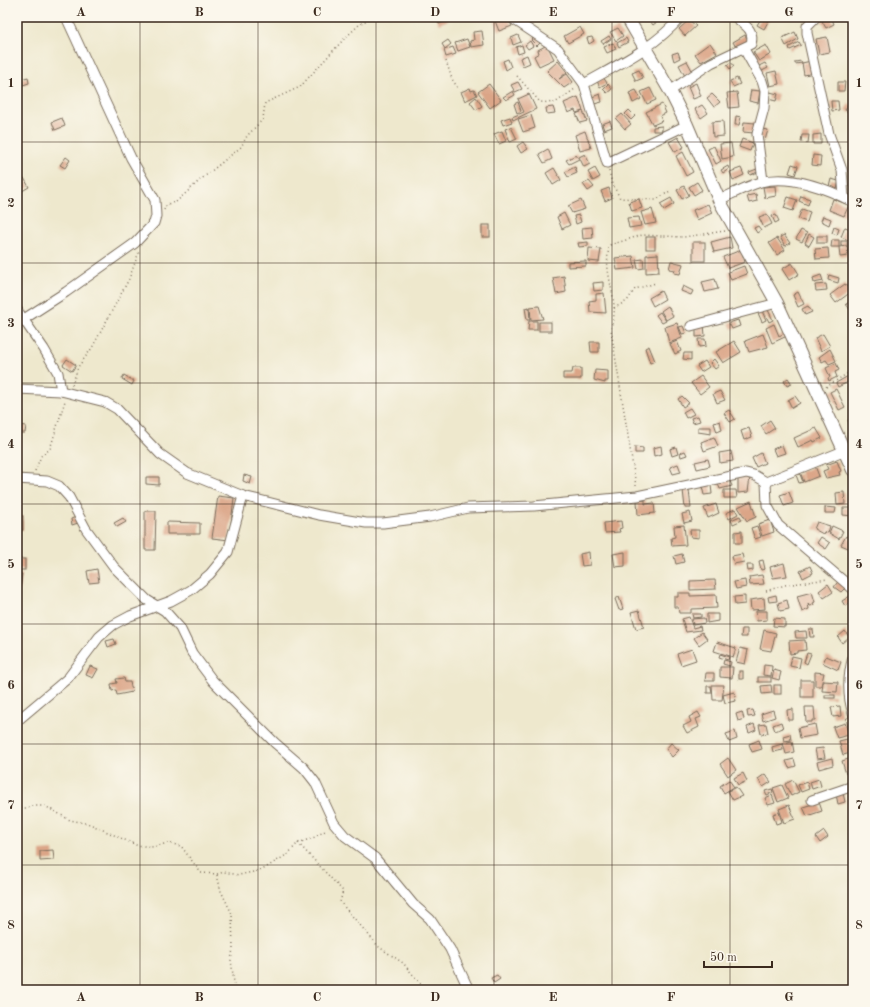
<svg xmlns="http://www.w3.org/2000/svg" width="870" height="1007" viewBox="0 0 870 1007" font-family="'Old Standard TT',serif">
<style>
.building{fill:#dba587}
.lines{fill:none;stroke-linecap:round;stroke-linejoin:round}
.street-casing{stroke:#7a6c5b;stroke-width:11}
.secondary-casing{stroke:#7a6c5b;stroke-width:14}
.path{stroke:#7a6c5b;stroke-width:1.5;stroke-dasharray:1 3;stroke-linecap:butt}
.street{stroke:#fff;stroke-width:9}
.secondary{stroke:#fff;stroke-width:12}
.grid{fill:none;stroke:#3b2a1e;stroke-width:1;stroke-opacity:0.55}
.neatline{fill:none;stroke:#3b2a1e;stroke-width:1.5}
.grid-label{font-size:13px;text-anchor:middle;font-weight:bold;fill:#3b2a1e}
</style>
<rect width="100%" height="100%" fill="#fbf7ec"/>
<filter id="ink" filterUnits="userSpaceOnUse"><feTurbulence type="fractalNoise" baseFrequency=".025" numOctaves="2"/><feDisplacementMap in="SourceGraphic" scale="8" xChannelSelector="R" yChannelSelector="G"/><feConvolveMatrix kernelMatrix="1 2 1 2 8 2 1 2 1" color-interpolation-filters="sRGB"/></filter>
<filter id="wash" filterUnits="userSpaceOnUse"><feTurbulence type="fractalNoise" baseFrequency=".012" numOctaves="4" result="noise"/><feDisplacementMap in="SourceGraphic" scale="16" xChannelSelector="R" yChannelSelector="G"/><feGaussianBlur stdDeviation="0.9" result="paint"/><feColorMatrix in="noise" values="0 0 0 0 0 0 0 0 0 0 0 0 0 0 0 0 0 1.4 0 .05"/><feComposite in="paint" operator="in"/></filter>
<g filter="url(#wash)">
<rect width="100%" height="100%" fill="#eee8cd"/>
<g id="blocks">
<!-- building -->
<g class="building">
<polygon points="435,17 446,17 448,20 439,24"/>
<polygon points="506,17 508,17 512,26 499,31 495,21"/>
<polygon points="545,17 556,17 548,22"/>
<polygon points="647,17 659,17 661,19 653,25"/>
<polygon points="762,17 769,20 764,29 757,25"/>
<polygon points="831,17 834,24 826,28 822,21"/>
<polygon points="689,20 696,26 685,36 679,29"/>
<polygon points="580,27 584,34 568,43 564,36"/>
<polygon points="618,28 623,36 616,41 610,32"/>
<polygon points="482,31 484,45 471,47 470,41 474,40 473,32"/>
<polygon points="795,32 798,39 786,46 782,38"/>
<polygon points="518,35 521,42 513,45 511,38"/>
<polygon points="536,35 542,41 537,46 531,40"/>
<polygon points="745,35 749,42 737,49 733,42"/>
<polygon points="609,36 611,39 603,44 601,41"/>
<polygon points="592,37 594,41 589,44 587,38"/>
<polygon points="827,37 830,52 819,54 816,39"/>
<polygon points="626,38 628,42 619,47 617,43"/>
<polygon points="467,39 470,47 458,51 455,43"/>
<polygon points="448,40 451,44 445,49 442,44"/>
<polygon points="530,41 533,46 528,49 525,45"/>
<polygon points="799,42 801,45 790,50 789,47"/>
<polygon points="613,43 616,49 607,53 604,47"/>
<polygon points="710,43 717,53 701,62 695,54"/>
<polygon points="522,45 524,52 518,54 516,47"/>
<polygon points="547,45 554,59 539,66 534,56 539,53 538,50"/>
<polygon points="766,45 771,54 759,61 753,52"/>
<polygon points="453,47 456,54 446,57 444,50"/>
<polygon points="678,52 680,58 674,61 672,54"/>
<polygon points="527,55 530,63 523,66 520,58"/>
<polygon points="508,59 511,67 506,70 503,61"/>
<polygon points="558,61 567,72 559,79 567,74 573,82 564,88 547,71"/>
<polygon points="687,61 693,72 685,76 679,65"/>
<polygon points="801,61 802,63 811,61 814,73 804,75 802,63 795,64 795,62"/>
<polygon points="731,62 734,66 730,69 727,65"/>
<polygon points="765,63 768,68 760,72 757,67"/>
<polygon points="639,70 643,78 636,81 632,73"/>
<polygon points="776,71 779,84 770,86 767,73"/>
<polygon points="28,77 29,83 23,85 21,79"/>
<polygon points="603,77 607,83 600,87 597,81"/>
<polygon points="737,78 740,84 733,87 730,81"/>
<polygon points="518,82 522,89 515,92 511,85"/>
<polygon points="838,82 845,82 844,91 838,91"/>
<polygon points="696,83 701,96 693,99 688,87"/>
<polygon points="489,84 501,100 490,108 478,92"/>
<polygon points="608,84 612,89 607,93 603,89"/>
<polygon points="470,88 471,91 474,90 477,95 465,101 461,92"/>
<polygon points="650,88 656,100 647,104 641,92"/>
<polygon points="636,90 641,99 633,103 629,93"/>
<polygon points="751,90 760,91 758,103 749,101"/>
<polygon points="513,91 515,95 506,100 503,97"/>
<polygon points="737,92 739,107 729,108 727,93"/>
<polygon points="770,92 778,94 776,101 768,99"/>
<polygon points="529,94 536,109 513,120 512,117 524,112 518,99"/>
<polygon points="600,94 602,102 594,104 592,97"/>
<polygon points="712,94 720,102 714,107 707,98"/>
<polygon points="476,97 482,106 476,110 470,102"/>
<polygon points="578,97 583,111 576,113 575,110 568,113 564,103"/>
<polygon points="831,101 838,101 839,110 832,111"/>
<polygon points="518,102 521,111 517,113 514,104"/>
<polygon points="662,104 666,113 660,116 662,121 653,125 646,112"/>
<polygon points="849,104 853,107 850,113 845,110"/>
<polygon points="702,105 708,113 701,118 695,109"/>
<polygon points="553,107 555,113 547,114 546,108"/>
<polygon points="629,110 635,116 631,120 625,114"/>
<polygon points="583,111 587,121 580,123 576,114"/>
<polygon points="622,114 631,124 625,129 616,119"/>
<polygon points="531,115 535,128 523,132 518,119"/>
<polygon points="736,116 741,117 739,125 735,125"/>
<polygon points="510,117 512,122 503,125 501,120"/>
<polygon points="62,118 65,126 55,130 52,122"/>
<polygon points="610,121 612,127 604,130 602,124"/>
<polygon points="723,121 724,136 713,137 712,122"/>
<polygon points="744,122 755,123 754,133 743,132"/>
<polygon points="662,126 662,131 653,131 653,127"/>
<polygon points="511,127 517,139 510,142 505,129"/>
<polygon points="761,129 768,130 765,140 759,138"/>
<polygon points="502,131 506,141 499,144 494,134"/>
<polygon points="585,131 591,148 580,151 575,135"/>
<polygon points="821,134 821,144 813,144 813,135"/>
<polygon points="802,135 809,135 808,143 801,142"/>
<polygon points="678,137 684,147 675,152 669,142"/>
<polygon points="742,139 753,143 750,151 739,147"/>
<polygon points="523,142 528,149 521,153 517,146"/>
<polygon points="731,143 733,157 722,159 720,144"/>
<polygon points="714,146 721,161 716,164 708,149"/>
<polygon points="548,149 552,159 544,163 539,154"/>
<polygon points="683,152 693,172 686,176 676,156"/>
<polygon points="585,154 590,164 584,167 579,157"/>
<polygon points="576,155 579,159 569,164 566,160"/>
<polygon points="813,155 821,156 820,166 812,165"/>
<polygon points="66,157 70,160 65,168 60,165"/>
<polygon points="792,164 798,166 795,175 789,173"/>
<polygon points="728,166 729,169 723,173 721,170"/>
<polygon points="575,167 577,173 568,177 565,172"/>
<polygon points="554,168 561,180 553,185 546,173"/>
<polygon points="595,168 600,177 593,181 588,172"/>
<polygon points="741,168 744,175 733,180 730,172"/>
<polygon points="757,169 758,172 750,175 749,172"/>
<polygon points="24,178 29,187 17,194 17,182"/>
<polygon points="831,179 839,181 837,189 829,187"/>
<polygon points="589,181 594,187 588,191 583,184"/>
<polygon points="697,182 702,190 694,195 689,187"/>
<polygon points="684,186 689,195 682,199 677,190"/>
<polygon points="775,186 776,196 765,198 763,187"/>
<polygon points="609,188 612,198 605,201 601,191"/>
<polygon points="756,194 757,201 749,203 747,196"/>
<polygon points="801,196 810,199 808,205 799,201"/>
<polygon points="788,197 797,200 793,211 784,208"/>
<polygon points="671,198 674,204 664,210 660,204"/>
<polygon points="639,199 642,208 632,211 629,202"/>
<polygon points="833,199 849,205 844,216 829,210"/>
<polygon points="581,200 585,209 572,213 568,206"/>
<polygon points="708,204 712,213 697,220 693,210"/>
<polygon points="652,209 656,223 645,225 641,212"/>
<polygon points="802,209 810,212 807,222 798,219"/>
<polygon points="564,213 570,225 562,229 557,217"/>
<polygon points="767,214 772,224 764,228 759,217"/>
<polygon points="579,215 581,222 576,224 574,216"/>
<polygon points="776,215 779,221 775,223 772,216"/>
<polygon points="823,216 831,219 829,225 821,221"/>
<polygon points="639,217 641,226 629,228 627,218"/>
<rect x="482" y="225" width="8" height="12"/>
<polygon points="758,226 761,230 757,233 754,228"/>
<polygon points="592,227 593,238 583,239 582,228"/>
<polygon points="834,227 839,229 837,235 832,233"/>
<polygon points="845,227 853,230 851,241 841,237"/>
<polygon points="801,230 807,233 802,242 796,239"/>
<polygon points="809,234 814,237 809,246 805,243"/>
<polygon points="784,235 790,243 785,246 780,237"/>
<rect x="817" y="236" width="10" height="7"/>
<rect x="646" y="237" width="9" height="12"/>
<polygon points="730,237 732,248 714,252 711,242"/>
<polygon points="777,238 785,250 777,255 769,243"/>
<polygon points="832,240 839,240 839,247 831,247"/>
<rect x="841" y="241" width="6" height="5"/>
<polygon points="588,242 588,246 579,247 578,243"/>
<rect x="693" y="242" width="12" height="19"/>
<polygon points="847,246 848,256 840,257 839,247"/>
<polygon points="589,248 601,249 599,262 588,261"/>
<polygon points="828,248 829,258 816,259 815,249"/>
<polygon points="741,250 745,262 728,268 723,257"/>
<polygon points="658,254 659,272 646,273 646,255"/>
<polygon points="633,256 635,268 617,270 615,258"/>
<polygon points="643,259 644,268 638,269 636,260"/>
<polygon points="586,261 586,266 568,267 568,262"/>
<polygon points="671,261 683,264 680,274 674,273 675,270 669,269"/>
<polygon points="792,263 799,274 789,280 782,269"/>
<polygon points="744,266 747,274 731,280 728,272"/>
<polygon points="821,275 823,281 814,283 813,278"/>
<polygon points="829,275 839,278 838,283 828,280"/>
<polygon points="564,276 566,292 556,294 553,278"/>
<polygon points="715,279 718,289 705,292 702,282"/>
<polygon points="603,282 603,290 594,291 593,283"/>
<polygon points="826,284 827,290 816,291 815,285"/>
<polygon points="845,284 851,292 836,303 830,295"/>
<polygon points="683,286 693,291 691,295 681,291"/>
<polygon points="661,291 665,299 653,306 649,298"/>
<polygon points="798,292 804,304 798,307 793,295"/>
<polygon points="604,293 606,313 590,312 589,301 596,300 596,294"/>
<polygon points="853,300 853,314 846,304"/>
<polygon points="539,306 543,319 531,320 530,307"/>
<polygon points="668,306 673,316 666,320 661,311"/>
<polygon points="808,306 812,312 805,315 802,309"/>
<polygon points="529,307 530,320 527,320 525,308"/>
<polygon points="767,308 773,320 769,322 763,310"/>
<polygon points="762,311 766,320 762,322 758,313"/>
<polygon points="660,312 666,321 662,323 656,315"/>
<polygon points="738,320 740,326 732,329 729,323"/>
<polygon points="529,321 537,321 537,330 528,330"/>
<rect x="539" y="322" width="12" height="9"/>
<polygon points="677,323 682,338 669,343 665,327"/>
<polygon points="704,324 705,336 696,337 696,325"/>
<polygon points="774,324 779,336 785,333 787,336 772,343 766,328"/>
<polygon points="683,326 686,333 682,334 679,327"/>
<polygon points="763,334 768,347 749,352 745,341"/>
<polygon points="823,334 830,346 821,351 815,338"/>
<polygon points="698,339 705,339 706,346 699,347"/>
<polygon points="677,341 681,351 675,354 670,344"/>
<polygon points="734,341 741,352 723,363 716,352"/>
<polygon points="590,342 599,342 599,352 591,352"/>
<polygon points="649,346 655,361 650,363 645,348"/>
<polygon points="830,349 836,361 829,364 826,360 822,362 819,357"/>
<polygon points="684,353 691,353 691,360 683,359"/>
<polygon points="67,359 76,365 72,371 63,365"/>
<polygon points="714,359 719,366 715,369 710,363"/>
<polygon points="705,361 709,367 701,372 697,366"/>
<polygon points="836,363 839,370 835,372 837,377 829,381 828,378 830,377 826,368"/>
<polygon points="573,368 581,368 581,379 563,379 563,373 572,373"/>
<polygon points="595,370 608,371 608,381 605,381 605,383 594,380"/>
<polygon points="124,375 134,381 132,385 122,379"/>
<polygon points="850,375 852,380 838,387 836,383"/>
<polygon points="701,376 709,387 700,394 691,383"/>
<polygon points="788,378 792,384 787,386 784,381"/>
<polygon points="836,389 845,407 839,410 830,392"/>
<polygon points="720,391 725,400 717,403 713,394"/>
<polygon points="682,396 689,403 683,407 678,399"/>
<polygon points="795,396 800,403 792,408 788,400"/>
<polygon points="690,408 694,414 686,418 683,412"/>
<polygon points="729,410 735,419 730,422 724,413"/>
<polygon points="698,416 700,421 693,423 691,418"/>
<polygon points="853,419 853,426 850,427 848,420"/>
<polygon points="770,420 775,428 766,434 761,426"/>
<polygon points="720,421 722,430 717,432 714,423"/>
<polygon points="17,425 26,426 25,433 17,433"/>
<polygon points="698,427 711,427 711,434 698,432"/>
<polygon points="749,428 752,437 744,440 741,431"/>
<polygon points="816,428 822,438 814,442 813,440 798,447 794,438"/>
<polygon points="714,437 718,446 704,451 701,442"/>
<polygon points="782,445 785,453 776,456 773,449"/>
<polygon points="661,446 662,454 654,456 653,448"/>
<polygon points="635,447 643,448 643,453 635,453"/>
<polygon points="676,447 678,454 672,456 670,449"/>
<polygon points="685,451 687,455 681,457 680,453"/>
<polygon points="731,451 733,461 720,463 719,453"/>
<polygon points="761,453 765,463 756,467 752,458"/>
<polygon points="708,459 710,466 697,469 695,462"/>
<polygon points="837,461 841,471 839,472 840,475 826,478 823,471 828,469 826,465"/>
<polygon points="678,464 681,472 673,474 670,467"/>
<polygon points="815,466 819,476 804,482 800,472"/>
<polygon points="800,474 803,482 799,483 796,475"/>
<polygon points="244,475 252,477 250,484 243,481"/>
<polygon points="146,477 159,477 159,485 146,484"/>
<polygon points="738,477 750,477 748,492 738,493"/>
<polygon points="729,478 732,486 720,489 717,481"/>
<polygon points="711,485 712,494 704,495 702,486"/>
<polygon points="683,490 689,490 691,508 685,508"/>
<polygon points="724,490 736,490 737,498 724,498"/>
<polygon points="789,492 793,503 784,506 780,495"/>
<polygon points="844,492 845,504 837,505 836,493"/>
<polygon points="218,496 234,498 229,540 212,538"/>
<polygon points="645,500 645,504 654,503 655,513 638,515 637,501"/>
<polygon points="751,501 756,517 747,521 738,507"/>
<polygon points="716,504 719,513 708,518 704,508"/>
<polygon points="825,507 836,508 835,513 825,513"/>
<polygon points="843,508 853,508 853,516 843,515"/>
<polygon points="735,509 738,514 729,519 726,513"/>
<polygon points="145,511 156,511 155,550 145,550"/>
<polygon points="690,512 692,521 684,523 682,514"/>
<rect x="17" y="516" width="6" height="14"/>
<polygon points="740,516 742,520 733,524 731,520"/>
<polygon points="76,517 78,523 72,525 71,519"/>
<polygon points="123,518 126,522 117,527 114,523"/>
<polygon points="770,520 774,532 762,536 758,524"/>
<polygon points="621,521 622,528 619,529 620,532 605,533 604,523"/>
<polygon points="167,522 200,523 200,534 167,534"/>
<polygon points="817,522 830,526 828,533 824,532 823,534 814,529"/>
<polygon points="684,525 686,545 672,546 671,538 675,537 674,526"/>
<polygon points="757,526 761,537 755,539 751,528"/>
<polygon points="832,526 843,531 839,539 829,533"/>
<polygon points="690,530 699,530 699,538 691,537"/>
<polygon points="742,531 742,543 735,543 735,532"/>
<polygon points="853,535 853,550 841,545 846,536 851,539"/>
<polygon points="821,537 830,543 826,549 817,543"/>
<polygon points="589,552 590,565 582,566 580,554"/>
<polygon points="625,552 625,566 615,567 613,554"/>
<polygon points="682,554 684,562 676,564 674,556"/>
<polygon points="742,554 744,562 734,564 732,556"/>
<rect x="17" y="559" width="8" height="11"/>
<polygon points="763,560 765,569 761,570 759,561"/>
<polygon points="784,563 787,576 773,578 770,567"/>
<polygon points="747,565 753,565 753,570 748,571"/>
<polygon points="810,566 813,573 803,578 800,571"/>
<polygon points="97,569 99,582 89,583 87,571"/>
<polygon points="17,574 22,574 20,590 17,590"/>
<polygon points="762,575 764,584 750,585 749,577"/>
<polygon points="840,579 848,585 841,592 834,587"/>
<polygon points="715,580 716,589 690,590 690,581"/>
<polygon points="745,580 746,587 736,589 734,582"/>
<polygon points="828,584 833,592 824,598 819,591"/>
<polygon points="812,592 815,602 813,603 814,605 810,606 808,604 809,609 802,612 797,596"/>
<polygon points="678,593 690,593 690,596 716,595 717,608 691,609 691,613 679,613 678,607 674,607 674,597 678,597"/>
<polygon points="776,595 777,601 769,602 768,597"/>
<polygon points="745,596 745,604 735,605 734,597"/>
<polygon points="850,596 853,601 845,606 842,601"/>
<polygon points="619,597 623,609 619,610 615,599"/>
<polygon points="764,598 765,609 751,610 750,600"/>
<polygon points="787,600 789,609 780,611 778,603"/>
<polygon points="639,610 644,627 636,629 631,612"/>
<polygon points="756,611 767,611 767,620 757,621"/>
<polygon points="692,614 701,614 701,617 693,618"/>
<polygon points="707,614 718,614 718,621 707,623"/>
<polygon points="689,617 693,628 700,626 701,630 686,632 682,619"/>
<polygon points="704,618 705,623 693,625 692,619"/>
<polygon points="774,618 785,619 785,627 773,626"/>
<polygon points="742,629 747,629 747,637 741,637"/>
<polygon points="809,629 813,629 814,637 810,637"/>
<polygon points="764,630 776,633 771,651 760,649"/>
<polygon points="806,631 807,638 796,638 795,632"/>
<polygon points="845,631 849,637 842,643 838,637"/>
<polygon points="702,632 707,639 699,645 694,638"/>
<polygon points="114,639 116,644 108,647 106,641"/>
<polygon points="805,640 806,650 797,651 797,653 790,654 789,641"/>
<polygon points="717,642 736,648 733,657 714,651"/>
<polygon points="740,648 748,650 745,664 736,662"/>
<polygon points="692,649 696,660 681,665 677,654"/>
<polygon points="807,653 811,654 807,664 804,662"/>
<polygon points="720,654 729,657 728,660 719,657"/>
<polygon points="792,656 801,658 799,668 790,666"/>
<polygon points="826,656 841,662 838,670 823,663"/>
<polygon points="724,660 731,662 730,666 723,664"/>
<polygon points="764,665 772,666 771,676 763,675"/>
<polygon points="90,666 98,669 93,678 86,675"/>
<polygon points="720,667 733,667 732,678 720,677"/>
<polygon points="774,670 781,672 779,680 772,678"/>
<rect x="739" y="671" width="4" height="8"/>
<polygon points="815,672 824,673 821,686 815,686"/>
<polygon points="706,673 714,673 714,681 705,681"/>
<rect x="758" y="677" width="13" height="5"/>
<polygon points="124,678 125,682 130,682 132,692 117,695 116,690 112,691 111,684 117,683 116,679"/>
<rect x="801" y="680" width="12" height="17"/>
<polygon points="823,681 838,682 837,692 822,691"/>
<polygon points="712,685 724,685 722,700 713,700"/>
<polygon points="771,685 772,693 762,694 761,686"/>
<rect x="774" y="685" width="7" height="9"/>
<polygon points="707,686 711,686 712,693 707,693"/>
<polygon points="734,692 736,701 725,703 723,695"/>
<rect x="825" y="695" width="10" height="3"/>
<polygon points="840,706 841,716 833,717 831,707"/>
<polygon points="805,707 814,707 815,720 812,720 812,722 806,722"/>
<polygon points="793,709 793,720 788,720 787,710"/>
<polygon points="753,710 755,716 748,717 747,711"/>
<polygon points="773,710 775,717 763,721 761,714"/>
<polygon points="698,712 701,717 696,719 699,727 687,733 683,726 691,722 689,717"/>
<polygon points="742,712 744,719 738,721 736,714"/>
<polygon points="850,716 853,724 848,727 846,719"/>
<polygon points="781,722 783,728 775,731 773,725"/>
<polygon points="845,723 849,735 837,738 833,727"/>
<polygon points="754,724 756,730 749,733 747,727"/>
<polygon points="766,724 768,733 761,734 759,725"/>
<polygon points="815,724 817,735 800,738 798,728"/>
<polygon points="735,731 737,739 729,742 726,734"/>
<polygon points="790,734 791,740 784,741 783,736"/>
<polygon points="847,739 851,753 843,755 839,741"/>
<polygon points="759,740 762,749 752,752 749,744"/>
<polygon points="792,741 794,752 786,754 783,743"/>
<polygon points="671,743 679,750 672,757 666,749"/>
<polygon points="782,744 783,750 773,752 772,747"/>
<polygon points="823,748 825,758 817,759 815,749"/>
<polygon points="728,758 736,770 728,776 720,764"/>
<polygon points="832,758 833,765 819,769 817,762"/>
<polygon points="852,758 853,773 846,774 842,761"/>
<polygon points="794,759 796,766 789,768 786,761"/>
<polygon points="743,773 747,781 738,785 734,778"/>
<polygon points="765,774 771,782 763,787 758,779"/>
<polygon points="819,779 821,786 812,789 810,782"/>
<polygon points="729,780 734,787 724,793 720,786"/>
<polygon points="793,780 799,792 791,796 785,784"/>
<polygon points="807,782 809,789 801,792 798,785"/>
<polygon points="782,785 788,798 778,802 773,788"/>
<polygon points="736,787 742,796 733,800 728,791"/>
<polygon points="772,789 773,792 767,795 765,791"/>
<polygon points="843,793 845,802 838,804 836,794"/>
<polygon points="772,795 775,803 768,805 765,798"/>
<polygon points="819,802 822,811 807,816 803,807"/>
<polygon points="789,805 795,819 784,823 779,809"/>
<polygon points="779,812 782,822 776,824 773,814"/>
<polygon points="851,827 853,828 853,836 849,835"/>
<polygon points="824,831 828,837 820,843 816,837"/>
<polygon points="53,850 54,860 40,861 40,851"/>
<polygon points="497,975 500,979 494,983 491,978"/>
</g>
</g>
</g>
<g filter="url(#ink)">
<use href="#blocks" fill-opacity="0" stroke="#7a6c5b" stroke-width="1"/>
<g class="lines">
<defs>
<g id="street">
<path d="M510 17 558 49 584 84C619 64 654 48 681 17"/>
<polyline points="816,17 807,26 807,33 829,134 842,170 844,197"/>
<polyline points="744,49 762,81 765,91 764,108 757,134 763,181"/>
<polyline points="584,84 607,163 687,125"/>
<path d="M670 91 711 63 751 44C755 30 745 25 735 17"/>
<path d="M719 200C732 194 747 186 761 182 790 174 828 189 853 202"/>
<polyline points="17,310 44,349 58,373 61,391"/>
<polyline points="24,319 66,292 135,243 154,223 156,216 155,200 131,158 66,17"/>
<polyline points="691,326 777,303"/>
<polyline points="17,389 61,391 105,402 117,409 160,454 187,473 243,496 319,515 366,523 383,523 430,517 468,508 534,506 637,496 746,473 754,475 766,482 843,451"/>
<polyline points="17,479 47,481 59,486 69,497 86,529 114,567 147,600 165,611 180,628 192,653 213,681 275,743 304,768 315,782 334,823 345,836 375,858 413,904 430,919 450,949 469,990"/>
<polyline points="766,482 767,505 778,525 853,589"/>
<path d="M853 657C848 675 847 695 853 713"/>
<polyline points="17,721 68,678 99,637 113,625 130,616 171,601 191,590 210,574 228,552 243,496"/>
<polyline points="812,800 853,786"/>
</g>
<polyline id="secondary" points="627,17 670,91 687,125 719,200 777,303 853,470"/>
</defs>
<!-- street casing -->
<use href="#street" class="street-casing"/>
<!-- secondary casing -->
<use href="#secondary" class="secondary-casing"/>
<!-- path -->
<g class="path">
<polyline points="446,61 452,79 459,90"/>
<polyline points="517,76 540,102 555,103 575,89"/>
<polyline points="609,171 612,183 620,198 656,200 670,191"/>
<polyline points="164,210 167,204 176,202 199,181 241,147 247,136 263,119 265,103 300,87 343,40 360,24 372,17"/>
<polyline points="614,308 627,301 635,289 656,283"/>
<polyline points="72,385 78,367 92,348 129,279 139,252"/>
<polyline points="826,387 853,370"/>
<polyline points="35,471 41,456 50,449 65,401"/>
<path d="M636 486 611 330C612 323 615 315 614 307 613 286 603 266 610 245L642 235 684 237 725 231"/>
<polyline points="766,591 785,585 828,579"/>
<polyline points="849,796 853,806"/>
<polyline points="17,807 25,809 33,806 45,806 70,820 90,824 136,845 153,847 168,843 181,846 201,873 217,874 224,872 239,875 262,870 288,854 298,843 313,838 327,830"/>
<polyline points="298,843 343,891 340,902 379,947 403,963 426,990"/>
<polyline points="217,875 221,891 232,914 233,949 231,960 235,990"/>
<polyline points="416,990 423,986"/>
</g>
<!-- street -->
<use href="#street" class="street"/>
<!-- secondary -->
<use href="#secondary" class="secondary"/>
</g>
</g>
<!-- grid -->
<path class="grid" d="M140 17V990M258 17V990M376 17V990M494 17V990M612 17V990M730 17V990M17 142H853M17 263H853M17 383H853M17 504H853M17 624H853M17 744H853M17 865H853"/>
<!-- margin -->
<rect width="870" height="1007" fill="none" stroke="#fbf7ec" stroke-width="44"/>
<!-- scale -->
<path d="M704 961v6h68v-6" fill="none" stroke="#3b2a1e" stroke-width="2"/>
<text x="710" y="961" font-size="12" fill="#3b2a1e" stroke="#fbf7ec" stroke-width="3" paint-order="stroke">50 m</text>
<rect x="22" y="22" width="826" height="963" class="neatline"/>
<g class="grid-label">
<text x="81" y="16">A</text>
<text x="199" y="16">B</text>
<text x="317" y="16">C</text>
<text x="435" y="16">D</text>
<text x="553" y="16">E</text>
<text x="671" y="16">F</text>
<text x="789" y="16">G</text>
<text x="11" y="87">1</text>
<text x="859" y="87">1</text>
<text x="11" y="207">2</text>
<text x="859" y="207">2</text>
<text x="11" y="327">3</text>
<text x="859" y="327">3</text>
<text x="11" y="448">4</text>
<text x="859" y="448">4</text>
<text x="11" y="568">5</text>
<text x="859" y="568">5</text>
<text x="11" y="689">6</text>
<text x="859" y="689">6</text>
<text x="11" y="809">7</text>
<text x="859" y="809">7</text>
<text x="11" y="929">8</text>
<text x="859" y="929">8</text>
<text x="81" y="1001">A</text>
<text x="199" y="1001">B</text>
<text x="317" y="1001">C</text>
<text x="435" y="1001">D</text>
<text x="553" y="1001">E</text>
<text x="671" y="1001">F</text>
<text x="789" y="1001">G</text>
</g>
</svg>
